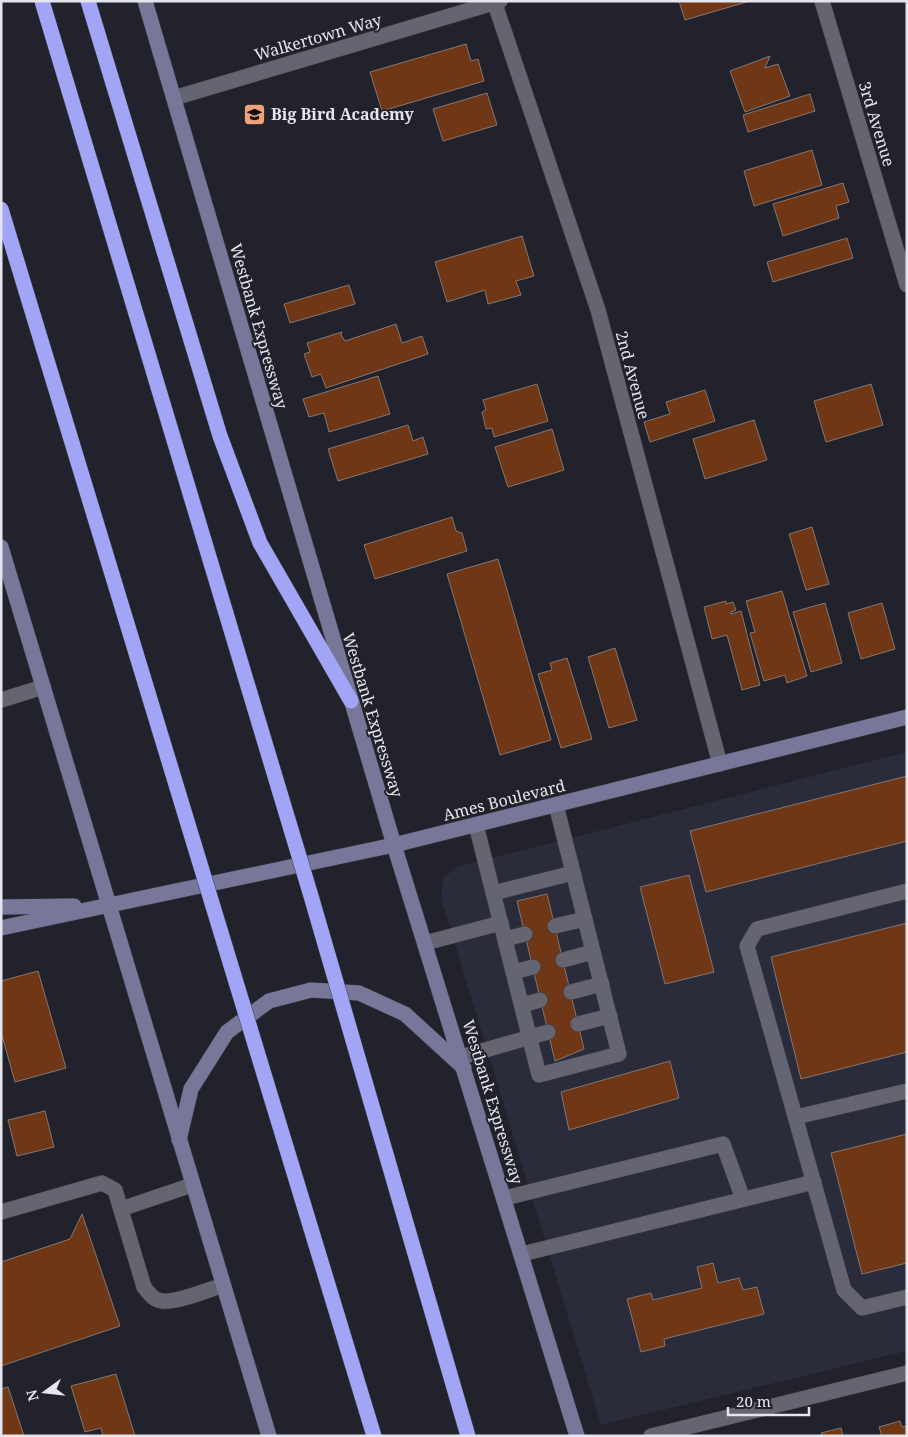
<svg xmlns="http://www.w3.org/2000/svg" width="908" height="1437" viewBox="0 0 908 1437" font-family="'Noto Serif',serif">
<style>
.built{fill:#2a2b3b}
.building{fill:#703716;stroke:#847771}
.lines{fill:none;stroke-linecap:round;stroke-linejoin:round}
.lane-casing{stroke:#3f4048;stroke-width:16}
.street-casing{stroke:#3f4048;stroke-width:16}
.secondary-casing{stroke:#3f4048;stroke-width:16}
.highway-casing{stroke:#3f4048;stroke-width:16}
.lane{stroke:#646571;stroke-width:15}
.street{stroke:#646571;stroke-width:15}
.secondary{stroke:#777899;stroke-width:15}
.highway{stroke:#a2a5f6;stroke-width:15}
.highway-bridge-casing{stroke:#3f4048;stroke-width:16;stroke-linecap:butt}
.highway-bridge{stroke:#a2a5f6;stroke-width:15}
.labels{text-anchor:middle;stroke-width:4;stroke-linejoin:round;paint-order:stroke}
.street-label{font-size:16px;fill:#e5e6ed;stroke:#21222c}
.poi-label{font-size:16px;font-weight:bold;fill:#e5e6ed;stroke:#21222c;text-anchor:start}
</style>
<rect width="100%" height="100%" fill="#21222c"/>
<!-- built -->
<polygon class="built" points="907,752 907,1351 601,1425 441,898 443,878 457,867"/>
<!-- building -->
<g class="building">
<polygon points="679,1 750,1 685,20"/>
<polygon points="466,44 471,61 478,59 484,81 382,111 370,72"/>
<polygon points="770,56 765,68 778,64 790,96 745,112 730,71"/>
<polygon points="487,93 497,125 443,141 433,109"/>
<polygon points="810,94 815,111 748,132 743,115"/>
<polygon points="812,150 822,185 754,206 744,171"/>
<polygon points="843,183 849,202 836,206 839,218 783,236 773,204"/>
<polygon points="522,236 534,276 516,281 521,295 488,304 485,290 447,302 435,262"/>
<polygon points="847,238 853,258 773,282 767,262"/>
<polygon points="349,285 355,304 290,323 284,304"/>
<polygon points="396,324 402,343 422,336 428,354 326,388 321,374 312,377 304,354 310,352 307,343 342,332 341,335 345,341"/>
<polygon points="378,376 390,414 329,432 324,413 309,417 303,399"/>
<polygon points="537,384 548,421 494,437 492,428 486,429 482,412 486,410 483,400"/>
<polygon points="871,384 883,425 826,442 814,401"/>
<polygon points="705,390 715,421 650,442 644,422 670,414 666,402"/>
<polygon points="754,420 767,460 705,479 693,439"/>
<polygon points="408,425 413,441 423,437 428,454 338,481 328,449"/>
<polygon points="552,429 564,470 508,487 495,447"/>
<polygon points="452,517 456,531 462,533 467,551 375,579 364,545"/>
<polygon points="812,527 829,584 806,590 789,534"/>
<polygon points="498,559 551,740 500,755 447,574"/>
<polygon points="782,591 807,676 787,683 785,675 764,681 750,633 755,632 746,601"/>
<polygon points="726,601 726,604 733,602 736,610 731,612 731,614 741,611 760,685 742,690 727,635 712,639 704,607"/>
<polygon points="825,603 842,663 811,672 793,612"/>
<polygon points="882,603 895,649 861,659 848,613"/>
<polygon points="615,648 637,720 609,728 588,657"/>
<polygon points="567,658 592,739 561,748 538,674 552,670 550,663"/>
<polygon points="907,776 907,841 706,892 690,831"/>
<polygon points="689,875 714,972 665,984 640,887"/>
<polygon points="547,894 584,1049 555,1061 517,901"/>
<polygon points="907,923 907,1052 801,1079 771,957"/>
<polygon points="38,971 66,1068 15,1082 1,1032 1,981"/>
<polygon points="670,1061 679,1098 569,1130 561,1092"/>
<polygon points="45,1111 54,1147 17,1156 8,1120"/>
<polygon points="907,1134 907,1263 862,1274 831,1153"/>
<polygon points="82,1214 120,1326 1,1366 1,1262 70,1239"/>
<polygon points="713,1263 718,1283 739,1278 743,1290 757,1287 764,1314 664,1339 665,1346 641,1352 627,1299 651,1293 653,1300 702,1288 697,1267"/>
<polygon points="116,1374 135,1436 103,1436 101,1428 85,1432 71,1386"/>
<polygon points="8,1387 24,1436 1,1436 1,1389"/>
<polygon points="900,1421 902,1427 907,1426 907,1436 882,1436 879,1427"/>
<polygon points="841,1428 843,1436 822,1436 821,1433"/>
</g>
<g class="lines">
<defs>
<g id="lane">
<polyline points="1,700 43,687"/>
<polyline points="476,825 539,1075 619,1054 556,805"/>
<polyline points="907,891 757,929 747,946 844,1290 862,1308 907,1297"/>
<polyline points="493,893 573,873"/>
<polyline points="555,926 585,919"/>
<polyline points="505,939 525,934"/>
<polyline points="425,943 501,923"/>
<polyline points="563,960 593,952"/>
<polyline points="513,972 533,967"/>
<polyline points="571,992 602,984"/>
<polyline points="522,1005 540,1000"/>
<polyline points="578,1024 610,1016"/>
<polyline points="461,1057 548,1032"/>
<polyline points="796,1117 907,1091"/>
<polyline points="505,1198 723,1144 743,1199"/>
<polyline points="121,1209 192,1185"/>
<path d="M1 1212 102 1183 115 1190 144 1287C149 1293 153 1300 162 1301 177 1303 208 1290 223 1285"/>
<polyline points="522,1254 814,1182"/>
</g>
<g id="street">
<polyline points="494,1 598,310 720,764"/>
<polyline points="822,1 907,285"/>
<polyline points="174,98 500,1"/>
<polyline points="651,1436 907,1373"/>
</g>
<g id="secondary">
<polyline points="145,1 394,845 577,1436"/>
<polyline points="1,547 269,1436"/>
<polyline points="1,907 74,906"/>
<polyline points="1,928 394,845 907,717"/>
<polyline points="179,1140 191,1089 227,1032 269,1001 311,990 359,993 405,1014 464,1068"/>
</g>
<polyline id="highway" points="88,1 220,436 260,543 351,701"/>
</defs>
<!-- lane casing -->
<use href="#lane" class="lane-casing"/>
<!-- street casing -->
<use href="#street" class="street-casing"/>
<!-- secondary casing -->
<use href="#secondary" class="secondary-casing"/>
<!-- highway casing -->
<use href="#highway" class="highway-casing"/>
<!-- lane -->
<use href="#lane" class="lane"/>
<!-- street -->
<use href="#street" class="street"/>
<!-- secondary -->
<use href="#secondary" class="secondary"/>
<!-- highway -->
<use href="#highway" class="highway"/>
<defs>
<g id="highway-bridge">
<polyline points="42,1 311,896 468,1436"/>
<polyline points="1,209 374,1436"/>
</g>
</defs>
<!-- highway-bridge casing -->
<use href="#highway-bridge" class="highway-bridge-casing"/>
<!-- highway-bridge -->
<use href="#highway-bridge" class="highway-bridge"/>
</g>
<!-- icons -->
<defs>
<symbol id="school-square" viewBox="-11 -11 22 22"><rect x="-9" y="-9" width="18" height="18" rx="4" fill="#f0a27a" stroke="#21222c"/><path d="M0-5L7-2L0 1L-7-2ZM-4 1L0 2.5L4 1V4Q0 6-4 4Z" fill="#111"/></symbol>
</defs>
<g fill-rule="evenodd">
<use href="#school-square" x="242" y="102" width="25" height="25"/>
</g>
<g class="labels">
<!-- street labels -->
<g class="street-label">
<text transform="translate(318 37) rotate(-16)" y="6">Walkertown Way</text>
<text transform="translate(877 124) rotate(73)" y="6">3rd Avenue</text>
<text transform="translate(259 326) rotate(74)" y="6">Westbank Expressway</text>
<text transform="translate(633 375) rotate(75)" y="6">2nd Avenue</text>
<text transform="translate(373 715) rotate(73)" y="6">Westbank Expressway</text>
<text transform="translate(504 800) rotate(-14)" y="6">Ames Boulevard</text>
<text transform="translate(493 1102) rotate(73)" y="6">Westbank Expressway</text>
</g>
<!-- poi labels -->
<g class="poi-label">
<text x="271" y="120">Big Bird Academy</text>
</g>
</g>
<!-- border -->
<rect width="908" height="1437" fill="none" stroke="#e5e6ed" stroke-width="5"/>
<!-- north arrow -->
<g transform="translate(45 1392) rotate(255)" stroke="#21222c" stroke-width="4" paint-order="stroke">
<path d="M0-4L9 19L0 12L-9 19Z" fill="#e5e6ed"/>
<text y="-8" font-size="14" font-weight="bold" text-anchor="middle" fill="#e5e6ed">N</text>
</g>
<!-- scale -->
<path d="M728 1407v8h81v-8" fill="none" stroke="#e5e6ed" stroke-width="2.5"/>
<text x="736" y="1407" font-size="15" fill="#e5e6ed" stroke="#21222c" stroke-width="4" paint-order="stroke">20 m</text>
</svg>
